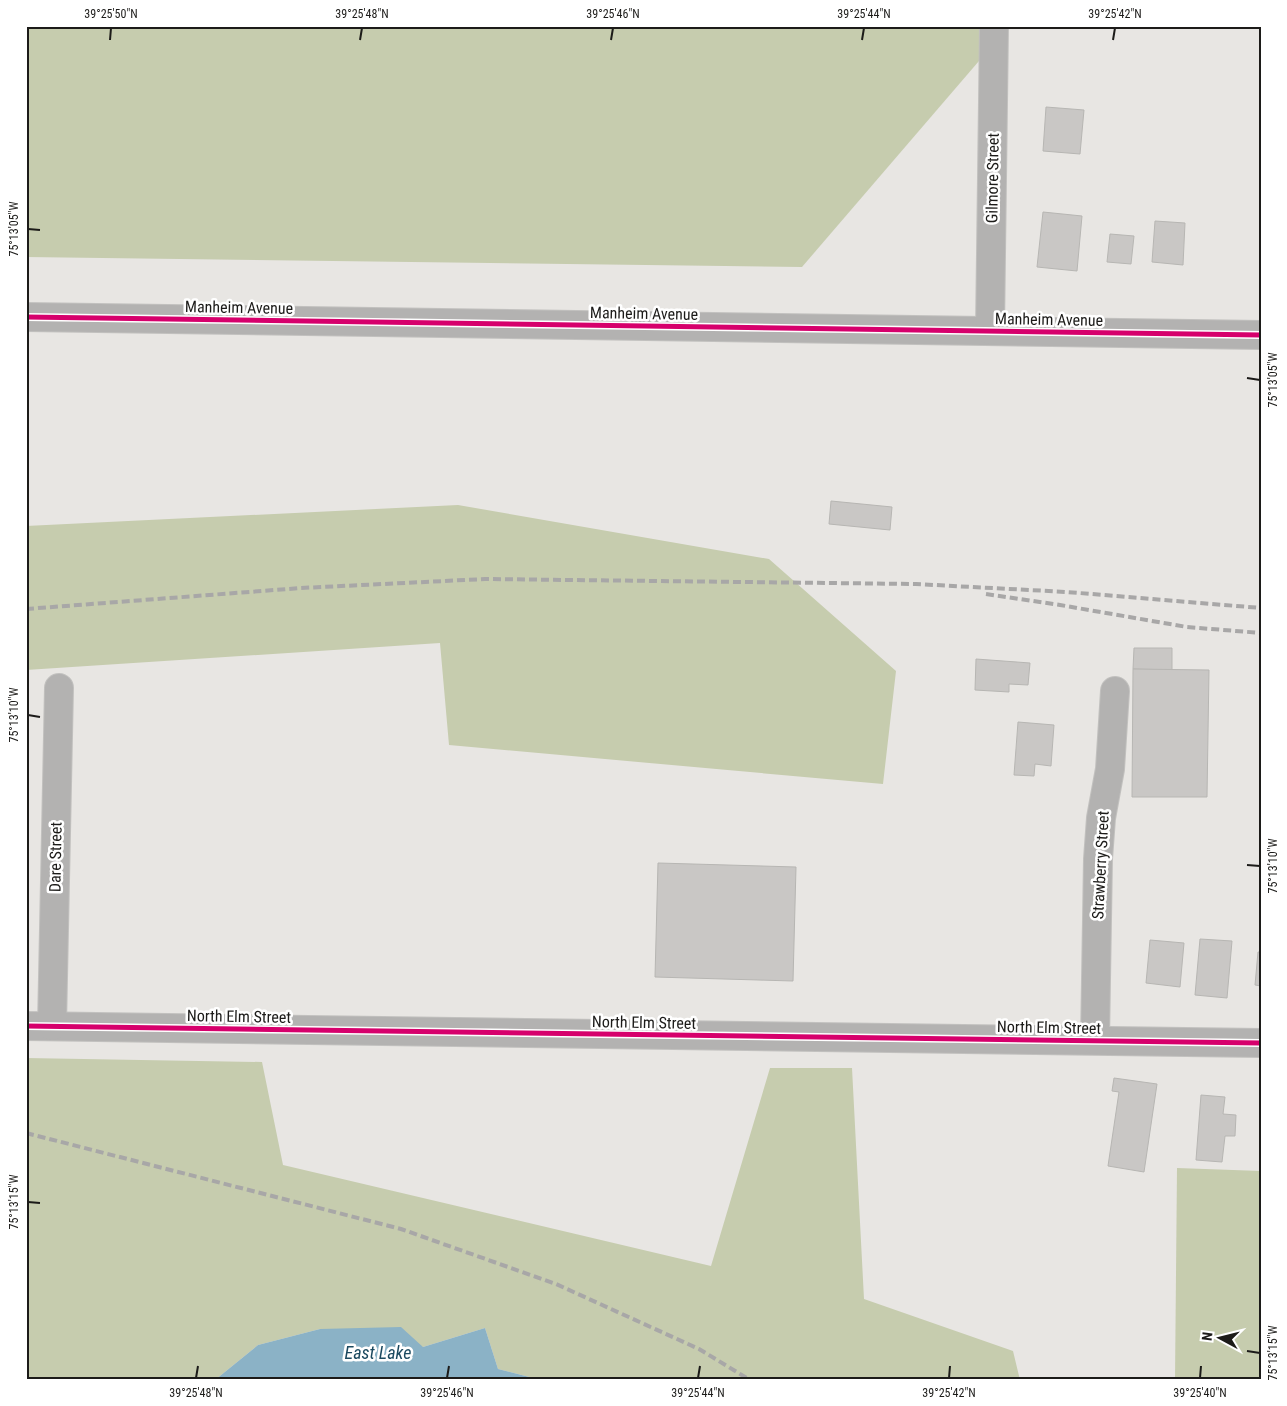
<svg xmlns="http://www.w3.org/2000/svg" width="1287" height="1406" viewBox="0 0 1287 1406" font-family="'Roboto Condensed',sans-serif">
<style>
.forest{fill:#c6ccae}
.water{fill:#8bb2c6}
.building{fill:#c9c7c5;stroke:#b7b6b3}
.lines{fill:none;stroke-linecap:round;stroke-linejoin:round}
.minor-casing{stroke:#c2c1bf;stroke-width:30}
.minor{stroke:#b3b2b1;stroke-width:28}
.rail{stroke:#a8a7a7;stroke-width:4;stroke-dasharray:8 4;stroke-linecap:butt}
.cycleway-casing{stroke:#fff;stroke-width:8}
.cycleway{stroke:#d6006c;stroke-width:5}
.ticks{fill:none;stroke:#1c1b19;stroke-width:2}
.labels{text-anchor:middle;stroke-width:5;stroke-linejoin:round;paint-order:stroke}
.street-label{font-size:16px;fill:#1c1b19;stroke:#fff}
.water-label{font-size:18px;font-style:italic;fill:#1b495f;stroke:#fff}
.neatline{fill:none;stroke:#1c1b19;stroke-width:2}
.ticks-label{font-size:12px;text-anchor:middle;fill:#1c1b19}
</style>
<rect width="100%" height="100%" fill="#e8e6e3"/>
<!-- forest -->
<g class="forest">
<polygon points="26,26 991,26 991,47 802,267 26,257"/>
<polygon points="458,505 769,559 896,671 883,784 449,745 440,643 26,670 26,526"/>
<polygon points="26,1058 262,1062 283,1165 711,1266 770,1068 852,1068 864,1299 1013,1351 1020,1380 541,1380 498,1369 485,1328 423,1347 320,1329 258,1345 215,1380 26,1380"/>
<polygon points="1177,1168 1261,1171 1261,1380 1175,1380"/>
</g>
<!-- water -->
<polygon class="water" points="401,1327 423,1347 485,1328 498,1369 541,1380 215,1380 258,1345 320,1329"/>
<!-- building -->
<g class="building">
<polygon points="1046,107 1084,110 1080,154 1043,151"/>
<polygon points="1043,212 1082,216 1077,271 1037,267"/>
<polygon points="1155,221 1185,223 1183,265 1152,262"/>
<polygon points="1110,234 1134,236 1131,264 1107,262"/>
<polygon points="831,501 892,507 890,530 829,524"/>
<polygon points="1134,648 1172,648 1172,670 1133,669"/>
<polygon points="976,659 1030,663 1028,685 1009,684 1009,692 975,690"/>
<polygon points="1133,669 1209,670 1207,797 1132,797"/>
<polygon points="1018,722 1054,725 1051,766 1035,764 1034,776 1014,775"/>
<polygon points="658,863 796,867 793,981 655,977"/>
<polygon points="1200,939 1232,941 1227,998 1195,995"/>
<polygon points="1150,940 1184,943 1180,987 1146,983"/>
<polygon points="1258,952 1261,952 1261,986 1255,985"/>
<polygon points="1114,1078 1157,1084 1144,1172 1108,1166 1119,1092 1112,1091"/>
<polygon points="1201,1095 1225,1097 1223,1114 1236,1115 1235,1136 1225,1136 1222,1162 1196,1160"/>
</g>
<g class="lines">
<defs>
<g id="minor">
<polyline points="26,317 1261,335"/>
<polyline points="990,330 994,26"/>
<polyline points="26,1026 1261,1043"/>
<polyline points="52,1026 59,688"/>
<polyline points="1095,1040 1098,859 1101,818 1110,769 1115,691"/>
</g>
</defs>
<!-- minor casing -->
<use href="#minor" class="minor-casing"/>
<!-- minor -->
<use href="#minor" class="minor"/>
<!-- rail -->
<g class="rail">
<polyline points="986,594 1060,605 1187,627 1261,633"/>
<polyline points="26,609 301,588 485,579 916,584 1067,592 1261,608"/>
<polyline points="26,1133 401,1229 556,1284 699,1349 750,1380"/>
</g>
<defs>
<g id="cycleway">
<polyline points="26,317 1261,335"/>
<polyline points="26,1026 1261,1043"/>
</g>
</defs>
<!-- cycleway casing -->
<use href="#cycleway" class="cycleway-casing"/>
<!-- cycleway -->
<use href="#cycleway" class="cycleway"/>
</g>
<!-- ticks -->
<path class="ticks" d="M110 40 111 28M360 40 362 28M611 40 613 28M862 40 864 28M1113 40 1115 28M28 229 40 230M1247 378 1260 380M28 715 40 717M1247 865 1260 866M28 1202 40 1203M1247 1351 1260 1353M196 1378 198 1366M447 1378 449 1366M698 1378 700 1366M949 1378 950 1366M1200 1378 1201 1366"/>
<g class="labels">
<!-- street labels -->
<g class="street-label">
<text transform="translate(992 178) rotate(-89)" y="6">Gilmore Street</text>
<text transform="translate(239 307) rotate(1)" y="6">Manheim Avenue</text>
<text transform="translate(644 313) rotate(1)" y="6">Manheim Avenue</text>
<text transform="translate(1049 319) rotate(1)" y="6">Manheim Avenue</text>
<text transform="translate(55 857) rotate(-89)" y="6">Dare Street</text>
<text transform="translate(1100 865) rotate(-87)" y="6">Strawberry Street</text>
<text transform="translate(239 1016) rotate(1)" y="6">North Elm Street</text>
<text transform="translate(644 1022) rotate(1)" y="6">North Elm Street</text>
<text transform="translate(1049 1027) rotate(1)" y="6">North Elm Street</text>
</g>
<!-- water labels -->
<g class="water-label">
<text x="378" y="1359">East Lake</text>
</g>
</g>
<!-- border -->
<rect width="1287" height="1406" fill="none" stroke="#ffffff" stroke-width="55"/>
<!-- north arrow -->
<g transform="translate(1220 1338) rotate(277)" stroke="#ffffff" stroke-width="4" paint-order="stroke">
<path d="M0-4L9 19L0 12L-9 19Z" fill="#1c1b19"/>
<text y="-8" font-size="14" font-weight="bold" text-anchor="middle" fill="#1c1b19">N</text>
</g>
<rect x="28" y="28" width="1232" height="1350" class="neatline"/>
<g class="ticks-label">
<text x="111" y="18">39°25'50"N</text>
<text x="362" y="18">39°25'48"N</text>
<text x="613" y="18">39°25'46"N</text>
<text x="864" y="18">39°25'44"N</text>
<text x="1115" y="18">39°25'42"N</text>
<text transform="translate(14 229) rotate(-90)" y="4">75°13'05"W</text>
<text transform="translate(1273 380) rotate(-90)" y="4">75°13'05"W</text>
<text transform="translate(14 715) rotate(-90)" y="4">75°13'10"W</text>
<text transform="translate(1273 866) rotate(-90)" y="4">75°13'10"W</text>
<text transform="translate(14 1202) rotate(-90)" y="4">75°13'15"W</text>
<text transform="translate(1273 1353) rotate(-90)" y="4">75°13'15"W</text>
<text x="196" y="1397">39°25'48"N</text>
<text x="447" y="1397">39°25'46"N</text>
<text x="698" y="1397">39°25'44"N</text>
<text x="949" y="1397">39°25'42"N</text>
<text x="1200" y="1397">39°25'40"N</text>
</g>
</svg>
